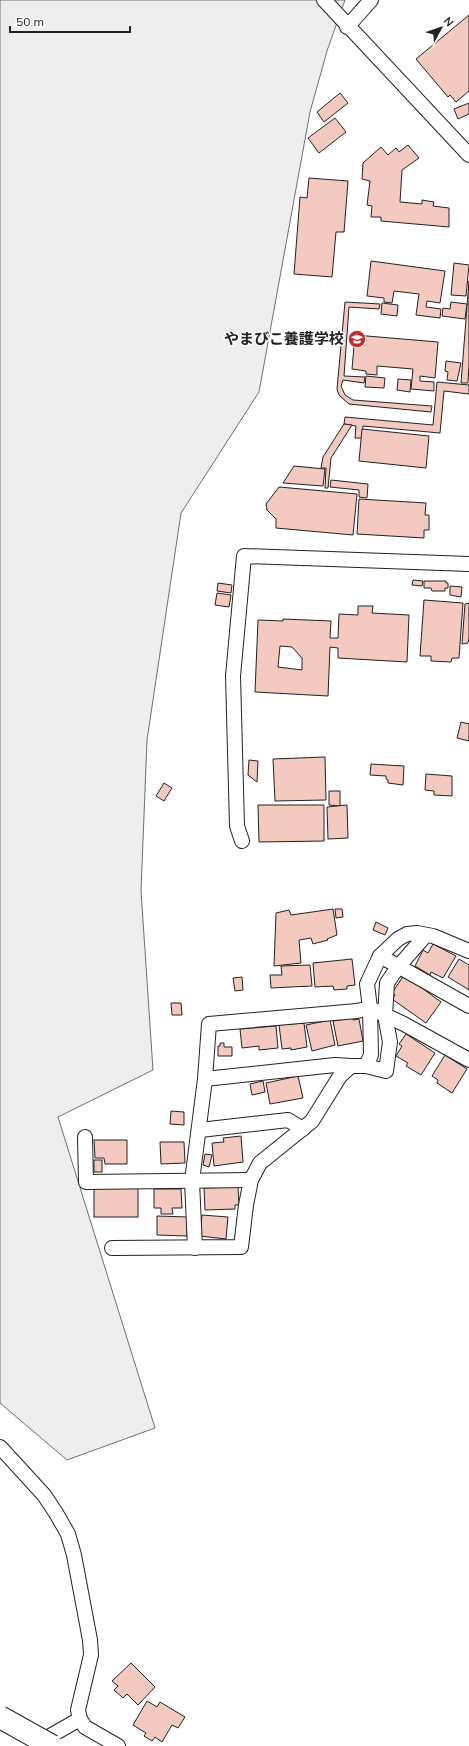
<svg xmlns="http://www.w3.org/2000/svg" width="469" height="1746" viewBox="0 0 469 1746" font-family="Mulish,'Noto Sans JP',sans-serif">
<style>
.green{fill:#eee;stroke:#6f6f6f}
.building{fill:#f3c9c0;stroke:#222;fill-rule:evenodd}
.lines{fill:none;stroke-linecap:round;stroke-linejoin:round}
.minor-casing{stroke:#222;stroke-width:16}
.minor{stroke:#fff;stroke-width:14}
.motorway-bridge-casing{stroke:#222;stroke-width:24;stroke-linecap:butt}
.motorway-bridge{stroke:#fff;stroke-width:22}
.labels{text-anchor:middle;stroke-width:3;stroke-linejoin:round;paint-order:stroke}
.poi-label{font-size:15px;font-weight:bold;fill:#222;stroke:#fff;text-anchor:end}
</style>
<rect width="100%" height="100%" fill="#fff"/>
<!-- green -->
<polygon class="green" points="0,0 345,0 327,51 310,112 259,392 181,513 147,740 141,891 153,1070 58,1117 155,1428 67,1460 0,1403"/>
<!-- building -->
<g class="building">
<polygon points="469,15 469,91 456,102 450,95 448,97 416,59"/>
<polygon points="340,93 348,103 324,122 317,112"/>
<polygon points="469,103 469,114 458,119 454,109"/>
<polygon points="335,118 346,132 319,153 308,138"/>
<polygon points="408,145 419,158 402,170 400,202 422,204 422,200 434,202 433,206 449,208 449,227 381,221 381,217 371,217 372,206 367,205 370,181 362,179 363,163 381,147 388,155 396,148 399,152"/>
<polygon points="309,178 348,181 344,232 336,232 332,277 294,274 300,197 307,198"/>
<polygon points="371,261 445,271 440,303 427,301 426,307 441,309 440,318 416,315 419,294 394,291 392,303 384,302 384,298 367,296"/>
<polygon points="454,263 469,265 466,296 451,295"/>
<polygon points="469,281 469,364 468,383 461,383"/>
<polygon points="345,302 380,304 379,309 349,307 344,376 365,377 364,383 343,380 341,386 345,395 353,400 432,406 431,412 349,404 339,395 337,389"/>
<polygon points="451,302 467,304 465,319 442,316 443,308 450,309"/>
<polygon points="382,303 398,305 397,316 381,314"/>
<polygon points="355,335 438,342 435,378 420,376 420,381 434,382 434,391 411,389 413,369 377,366 377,375 366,374 366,371 352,369"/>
<polygon points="446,361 461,363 457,381 447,380 448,372 445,371"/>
<polygon points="366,376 385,378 384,388 365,387"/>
<polygon points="398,379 411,380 410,392 397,390"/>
<polygon points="437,382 469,385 469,394 444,391 440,433 363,426 362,438 355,438 356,426 344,424 345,417 433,425"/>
<polygon points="344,424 352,425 331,458 328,488 325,488 326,468 321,468 323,457"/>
<polygon points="362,429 429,436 426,468 359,461"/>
<polygon points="294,466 325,469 323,486 283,483"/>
<polygon points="331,480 368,484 367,498 359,497 359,490 330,487"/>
<polygon points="279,487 357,494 353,535 276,528 276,519 267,510 266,504"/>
<polygon points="359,499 426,503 425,515 429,515 429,530 424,530 424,538 357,534"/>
<polygon points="413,580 423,581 422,586 412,585"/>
<polygon points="424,581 446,581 446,583 448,583 448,588 445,588 445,591 432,591 431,588 424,588"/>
<polygon points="218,583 232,585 231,593 217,591"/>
<polygon points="450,586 462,587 461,597 450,595"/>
<polygon points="217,593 231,595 229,607 215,605"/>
<polygon points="424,600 463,603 459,658 452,658 451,662 431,661 431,656 420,656"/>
<polygon points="469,603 469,638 468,643 462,644 465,604"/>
<path d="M358 606H373L372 613 409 615 407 662 338 658V648L330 647 328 696 255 692 258 620 283 621V619L331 621 330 638H338L339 614 358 615ZM280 646 292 647 302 658V670L278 667Z"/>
<polygon points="461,722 469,724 469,741 457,738"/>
<polygon points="325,757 326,800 275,801 273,759"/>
<polygon points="249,760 258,761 257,782 248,775"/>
<polygon points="371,764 404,766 403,785 388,783 388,780 386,779 386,776 370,775"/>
<polygon points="426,774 452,776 452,796 434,795 434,791 425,790"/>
<polygon points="164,783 172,788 164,801 156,796"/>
<polygon points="329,791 340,791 340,806 329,805"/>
<polygon points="258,805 324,805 324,841 259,842"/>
<polygon points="347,805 348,838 328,839 327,807"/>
<polygon points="333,909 337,935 327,939 328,940 313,944 311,938 299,940 301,963 274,966 276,913 289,910 291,915"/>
<polygon points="335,909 342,909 343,917 336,918"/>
<polygon points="376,922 388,928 385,935 373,930"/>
<polygon points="433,944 456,956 443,978 431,972 430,975 415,966 423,950 428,953"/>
<polygon points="352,959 355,985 347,986 347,989 334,990 333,986 315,987 313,963"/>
<polygon points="459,959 469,965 469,990 448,977"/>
<polygon points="310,965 312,986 271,988 270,975 282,975 281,966"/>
<polygon points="404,975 441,1002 426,1023 392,999 395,995 392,993"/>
<polygon points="242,977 243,990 235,991 233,978"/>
<polygon points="171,1003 181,1003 182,1015 172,1015"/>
<polygon points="353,1018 353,1020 359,1019 363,1041 338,1046 333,1021"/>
<polygon points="330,1020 335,1045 312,1051 306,1025"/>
<polygon points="304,1023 307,1047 291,1050 291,1048 282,1049 279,1025"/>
<polygon points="276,1026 278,1048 259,1050 259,1046 242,1048 240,1029"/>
<polygon points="406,1034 435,1053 421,1075 406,1066 408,1063 396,1056 402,1046 399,1044"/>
<polygon points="220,1043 224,1043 224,1047 232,1047 232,1056 218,1056 218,1046 220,1046"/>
<polygon points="445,1055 467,1069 452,1093 437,1083 438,1080 432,1076"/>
<polygon points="298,1076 303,1098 270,1104 266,1083"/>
<polygon points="263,1081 265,1092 252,1095 250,1084"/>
<polygon points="171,1111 184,1112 184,1125 170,1124"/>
<polygon points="241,1136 243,1162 214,1166 212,1143 224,1142 223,1138"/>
<polygon points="94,1140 127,1140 127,1164 105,1164 104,1158 95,1158"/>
<polygon points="160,1142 184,1142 185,1163 161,1164"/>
<polygon points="205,1154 212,1155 209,1167 203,1165"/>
<rect x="94" y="1160" width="8" height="12"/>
<polygon points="238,1187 239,1205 235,1205 235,1209 205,1210 204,1188"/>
<rect x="94" y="1188" width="44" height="29"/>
<polygon points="154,1189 181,1189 182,1208 172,1208 173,1214 161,1214 161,1208 154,1208"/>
<polygon points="202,1215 228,1217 226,1239 200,1236"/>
<polygon points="157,1216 188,1217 187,1236 157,1235"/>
<polygon points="131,1663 155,1687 138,1705 127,1694 123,1698 114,1690 118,1686 112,1681"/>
<polygon points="147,1701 157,1707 160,1702 185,1717 178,1728 172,1725 162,1742 155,1737 152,1741 144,1736 146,1733 133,1725"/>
</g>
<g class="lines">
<defs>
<g id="minor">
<polyline points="324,0 469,155"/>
<polyline points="347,27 371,0"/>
<polyline points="242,841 237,826 233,676 244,556 469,564"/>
<polyline points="380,956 469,1006"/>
<polyline points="366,1066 386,1071 390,1042 385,1015 387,983 398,967 426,935"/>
<polyline points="205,1079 335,1065 351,1066"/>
<polyline points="200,1130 288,1120 303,1129"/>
<polyline points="85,1137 86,1182 251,1180"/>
<polyline points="112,1248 241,1247 246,1205 251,1180 260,1163 312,1121 340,1076 351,1066 366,1066 371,1055 370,1008 367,984 380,956 398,939 407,934 417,933 433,936 469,951"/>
<polyline points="195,1248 192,1181 205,1079 209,1024 357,1011 370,1008 404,1024 469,1060"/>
<polyline points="0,1447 44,1495 56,1513 68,1534 74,1555 90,1640 91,1655 78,1710 80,1719"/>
<polyline points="38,1746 50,1736 80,1719 85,1727 118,1746"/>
</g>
</defs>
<!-- minor casing -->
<use href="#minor" class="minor-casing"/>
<!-- minor -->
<use href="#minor" class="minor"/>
<defs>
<polyline id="motorway-bridge" points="0,1717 52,1746"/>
</defs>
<!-- motorway-bridge casing -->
<use href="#motorway-bridge" class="motorway-bridge-casing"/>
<!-- motorway-bridge -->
<use href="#motorway-bridge" class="motorway-bridge"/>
</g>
<!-- icons -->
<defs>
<symbol id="school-disc" viewBox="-11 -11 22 22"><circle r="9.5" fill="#c62828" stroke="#fff"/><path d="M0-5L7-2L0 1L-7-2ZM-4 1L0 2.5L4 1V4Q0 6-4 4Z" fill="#fff"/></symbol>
</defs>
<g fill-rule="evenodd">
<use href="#school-disc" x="347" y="329" width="20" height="20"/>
</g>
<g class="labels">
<!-- poi labels -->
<g class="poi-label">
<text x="344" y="344">やまびこ養護学校</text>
</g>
</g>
<!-- north arrow -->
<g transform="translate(441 28) rotate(50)" stroke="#ffffff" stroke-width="3" paint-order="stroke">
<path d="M0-3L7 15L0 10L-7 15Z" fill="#222222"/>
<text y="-6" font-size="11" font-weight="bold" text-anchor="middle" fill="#222222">N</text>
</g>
<!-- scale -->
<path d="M10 26v6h120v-6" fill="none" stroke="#222222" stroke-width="2"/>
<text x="16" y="26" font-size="12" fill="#222222" stroke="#ffffff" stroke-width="3" paint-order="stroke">50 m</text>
</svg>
